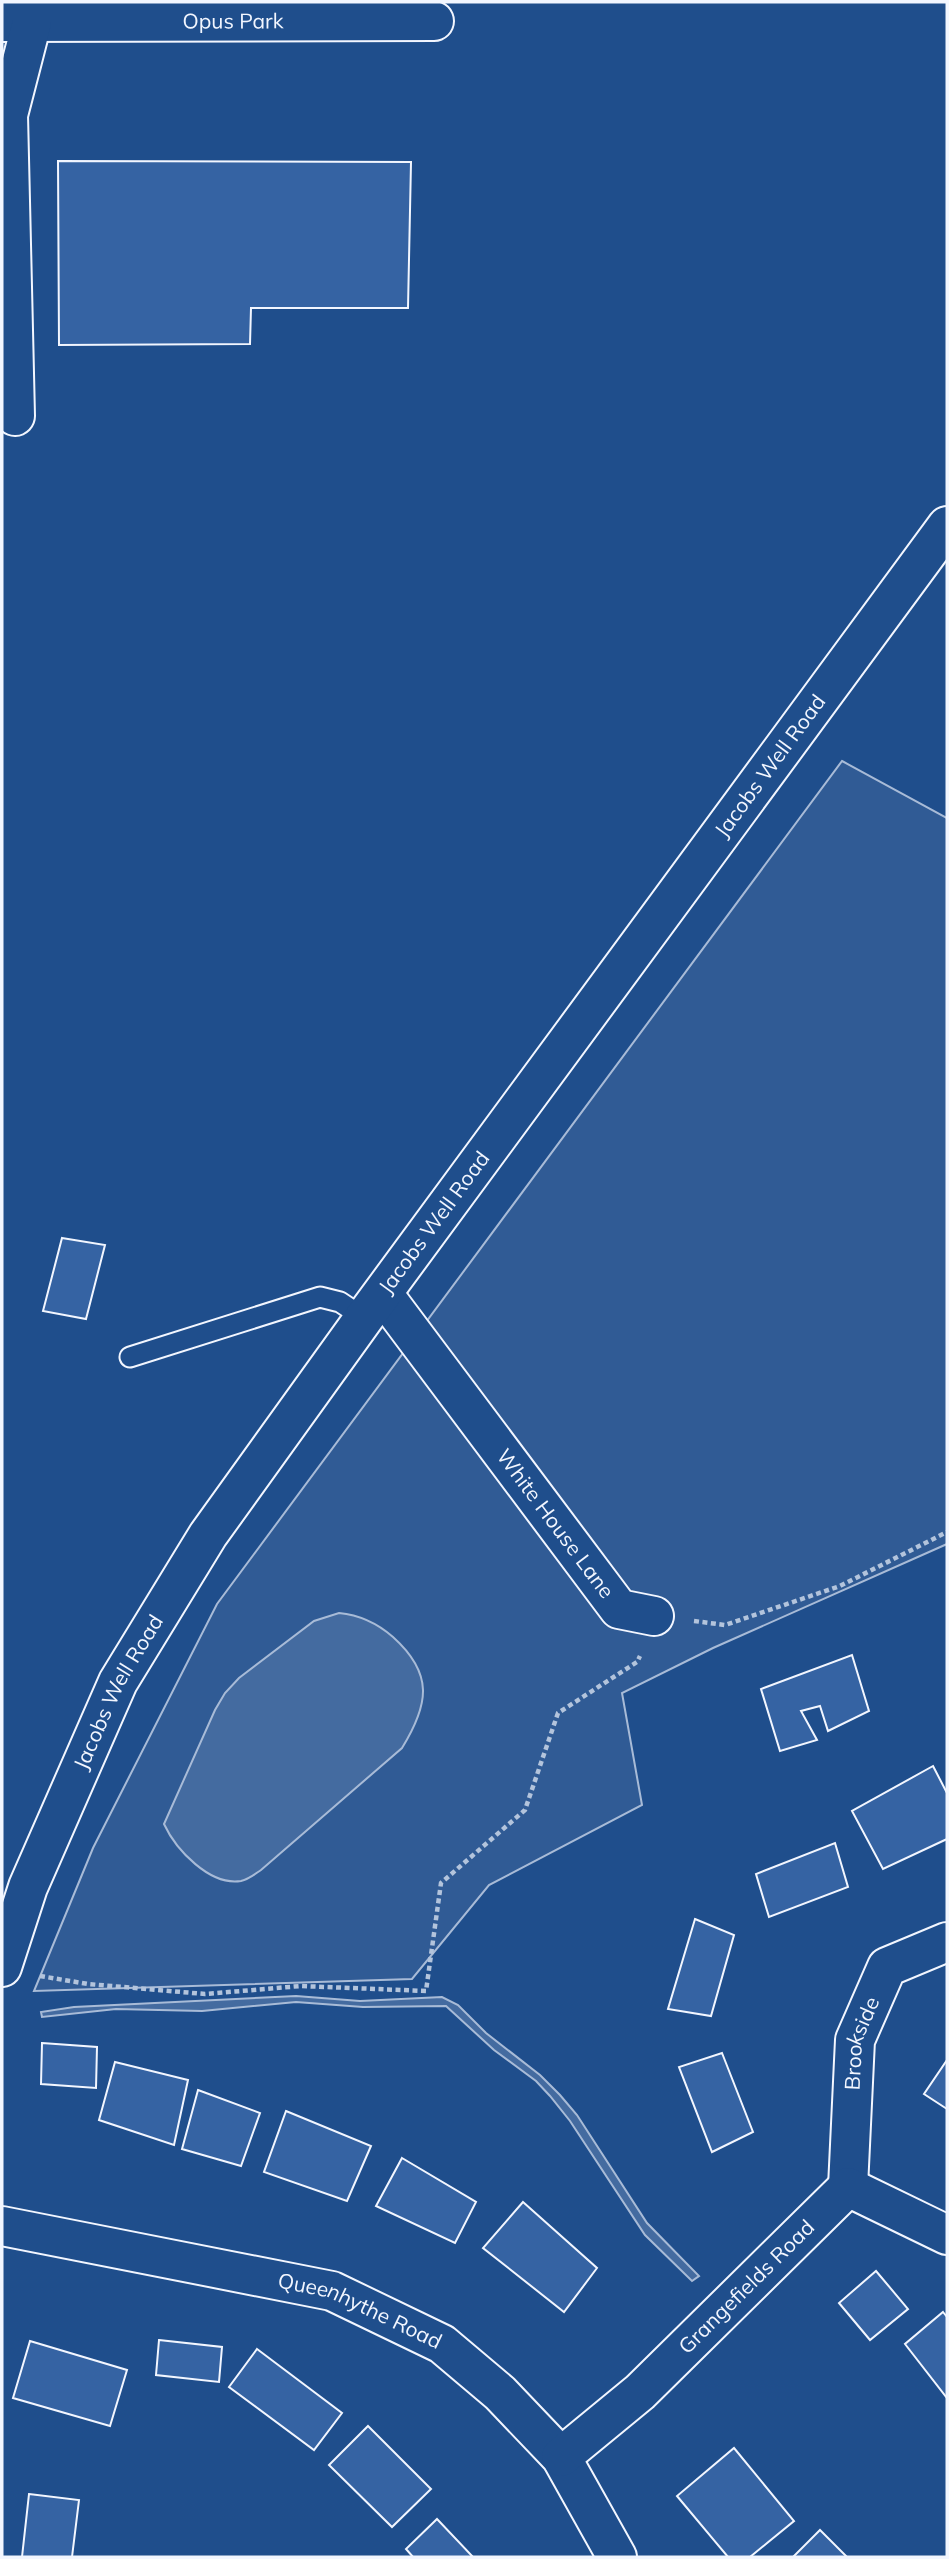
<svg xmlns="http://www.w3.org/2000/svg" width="949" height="2559" viewBox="0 0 949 2559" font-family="Mulish,sans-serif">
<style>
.built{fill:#305b95;stroke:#a8bbd7;stroke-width:2}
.water{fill:#446ba0;stroke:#a8bbd7;stroke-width:2}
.building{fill:#3563a3;stroke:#f2f6ff;stroke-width:2}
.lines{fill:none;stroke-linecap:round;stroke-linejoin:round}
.lane-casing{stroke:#f2f6ff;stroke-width:23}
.street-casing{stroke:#f2f6ff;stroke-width:42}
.secondary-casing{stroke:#f2f6ff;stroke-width:42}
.path{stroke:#b3c4dc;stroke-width:4.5;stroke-dasharray:5 3.5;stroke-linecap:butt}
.lane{stroke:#1f4e8c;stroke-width:19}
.street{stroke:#1f4e8c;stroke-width:38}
.secondary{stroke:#1f4e8c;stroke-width:38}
.labels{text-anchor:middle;stroke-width:5;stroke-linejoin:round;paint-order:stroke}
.street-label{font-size:21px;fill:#f2f6ff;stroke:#1f4e8c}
</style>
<rect width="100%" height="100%" fill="#1f4e8c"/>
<!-- built -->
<polygon class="built" points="842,761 947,818 947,1544 713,1648 622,1693 642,1805 489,1885 412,1979 34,1991 93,1848 217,1604"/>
<!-- water -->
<g class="water">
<path d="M339 1613C360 1615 377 1623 393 1637 434 1674 429 1704 402 1748L261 1870C255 1874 249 1879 241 1881 210 1886 176 1850 164 1824L215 1710 225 1693 239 1678 314 1621Z"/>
<polygon points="296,1996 360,2001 442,1997 458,2005 486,2033 540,2075 560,2095 577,2115 647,2223 699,2276 692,2281 645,2235 570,2121 550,2096 536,2081 494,2050 446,2006 363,2007 296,2002 202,2011 116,2009 42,2017 41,2012 74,2007"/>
</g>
<!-- building -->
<g class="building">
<polygon points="58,161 411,162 408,308 251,308 250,344 59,345"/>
<polygon points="62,1238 105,1245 86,1319 43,1311"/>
<polygon points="852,1655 869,1711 828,1731 820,1706 801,1711 817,1740 780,1751 761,1689"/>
<polygon points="933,1766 947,1793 947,1839 883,1869 852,1811"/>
<polygon points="835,1843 848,1887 769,1917 756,1874"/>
<polygon points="695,1919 734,1935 711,2016 668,2009"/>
<polygon points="42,2043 97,2047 96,2088 41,2084"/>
<polygon points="722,2053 753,2132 712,2152 679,2067"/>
<polygon points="947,2060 947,2109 924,2094"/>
<polygon points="115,2062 188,2080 174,2145 99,2120"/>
<polygon points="198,2090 260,2113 241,2166 182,2149"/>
<polygon points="286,2111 371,2146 347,2201 264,2172"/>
<polygon points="402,2158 476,2202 455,2243 376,2206"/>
<polygon points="523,2202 597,2268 564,2312 483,2248"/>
<polygon points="876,2271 908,2309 870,2340 839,2303"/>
<polygon points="943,2312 947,2317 947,2398 905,2344"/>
<polygon points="159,2340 222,2347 219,2382 156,2375"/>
<polygon points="30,2341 127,2370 110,2426 13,2398"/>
<polygon points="257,2349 342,2413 314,2450 229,2387"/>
<polygon points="368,2426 431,2489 392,2527 329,2465"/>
<polygon points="734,2448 794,2521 750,2557 728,2557 677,2496"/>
<polygon points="29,2494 79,2500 72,2557 22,2557"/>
<polygon points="437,2519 473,2557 413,2557 406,2549"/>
<polygon points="820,2530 847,2557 793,2557"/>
</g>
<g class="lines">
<defs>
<polyline id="lane" points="130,1357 320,1297 340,1302 364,1318"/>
<g id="street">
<path id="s1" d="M2 22 434 21"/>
<polyline points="15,416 8,115 32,22 32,2"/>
<path id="s2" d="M383 1294 619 1609 654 1616"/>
<path id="s3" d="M848 2187 855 2040 887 1967 947 1942"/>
<path id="s4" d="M2 2226 332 2291 442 2344 500 2393 561 2457 617 2557"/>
<path id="s5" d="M561 2457 640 2392 848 2187 947 2235"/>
</g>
<g id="secondary">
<path id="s6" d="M2 1967 28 1887 118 1682 208 1535 364 1318 947 526"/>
</g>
</defs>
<!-- lane casing -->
<use href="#lane" class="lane-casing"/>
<!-- street casing -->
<use href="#street" class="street-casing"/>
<!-- secondary casing -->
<use href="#secondary" class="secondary-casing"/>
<!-- path -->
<g class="path">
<polyline points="694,1621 725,1625 840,1586 947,1532"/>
<polyline points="40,1976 88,1984 205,1994 301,1986 426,1991 441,1883 525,1810 558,1713 637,1662 640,1656"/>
</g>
<!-- lane -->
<use href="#lane" class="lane"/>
<!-- street -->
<use href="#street" class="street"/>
<!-- secondary -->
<use href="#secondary" class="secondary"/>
</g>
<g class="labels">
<!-- street labels -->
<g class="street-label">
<text dy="7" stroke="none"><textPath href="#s1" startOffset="231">Opus Park</textPath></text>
<text dy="7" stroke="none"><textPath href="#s6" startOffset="1433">Jacobs Well Road</textPath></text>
<text dy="7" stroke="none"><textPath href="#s6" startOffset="866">Jacobs Well Road</textPath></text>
<text dy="7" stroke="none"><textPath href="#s2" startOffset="287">White House Lane</textPath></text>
<text dy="7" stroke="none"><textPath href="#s6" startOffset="299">Jacobs Well Road</textPath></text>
<text dy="7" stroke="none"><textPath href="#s3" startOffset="145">Brookside</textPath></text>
<text dy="7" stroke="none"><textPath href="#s5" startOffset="252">Grangefields Road</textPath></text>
<text dy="7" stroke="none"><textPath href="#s4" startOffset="369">Queenhythe Road</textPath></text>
</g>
</g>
<!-- border -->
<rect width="949" height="2559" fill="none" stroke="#f2f6ff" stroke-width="7"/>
</svg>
